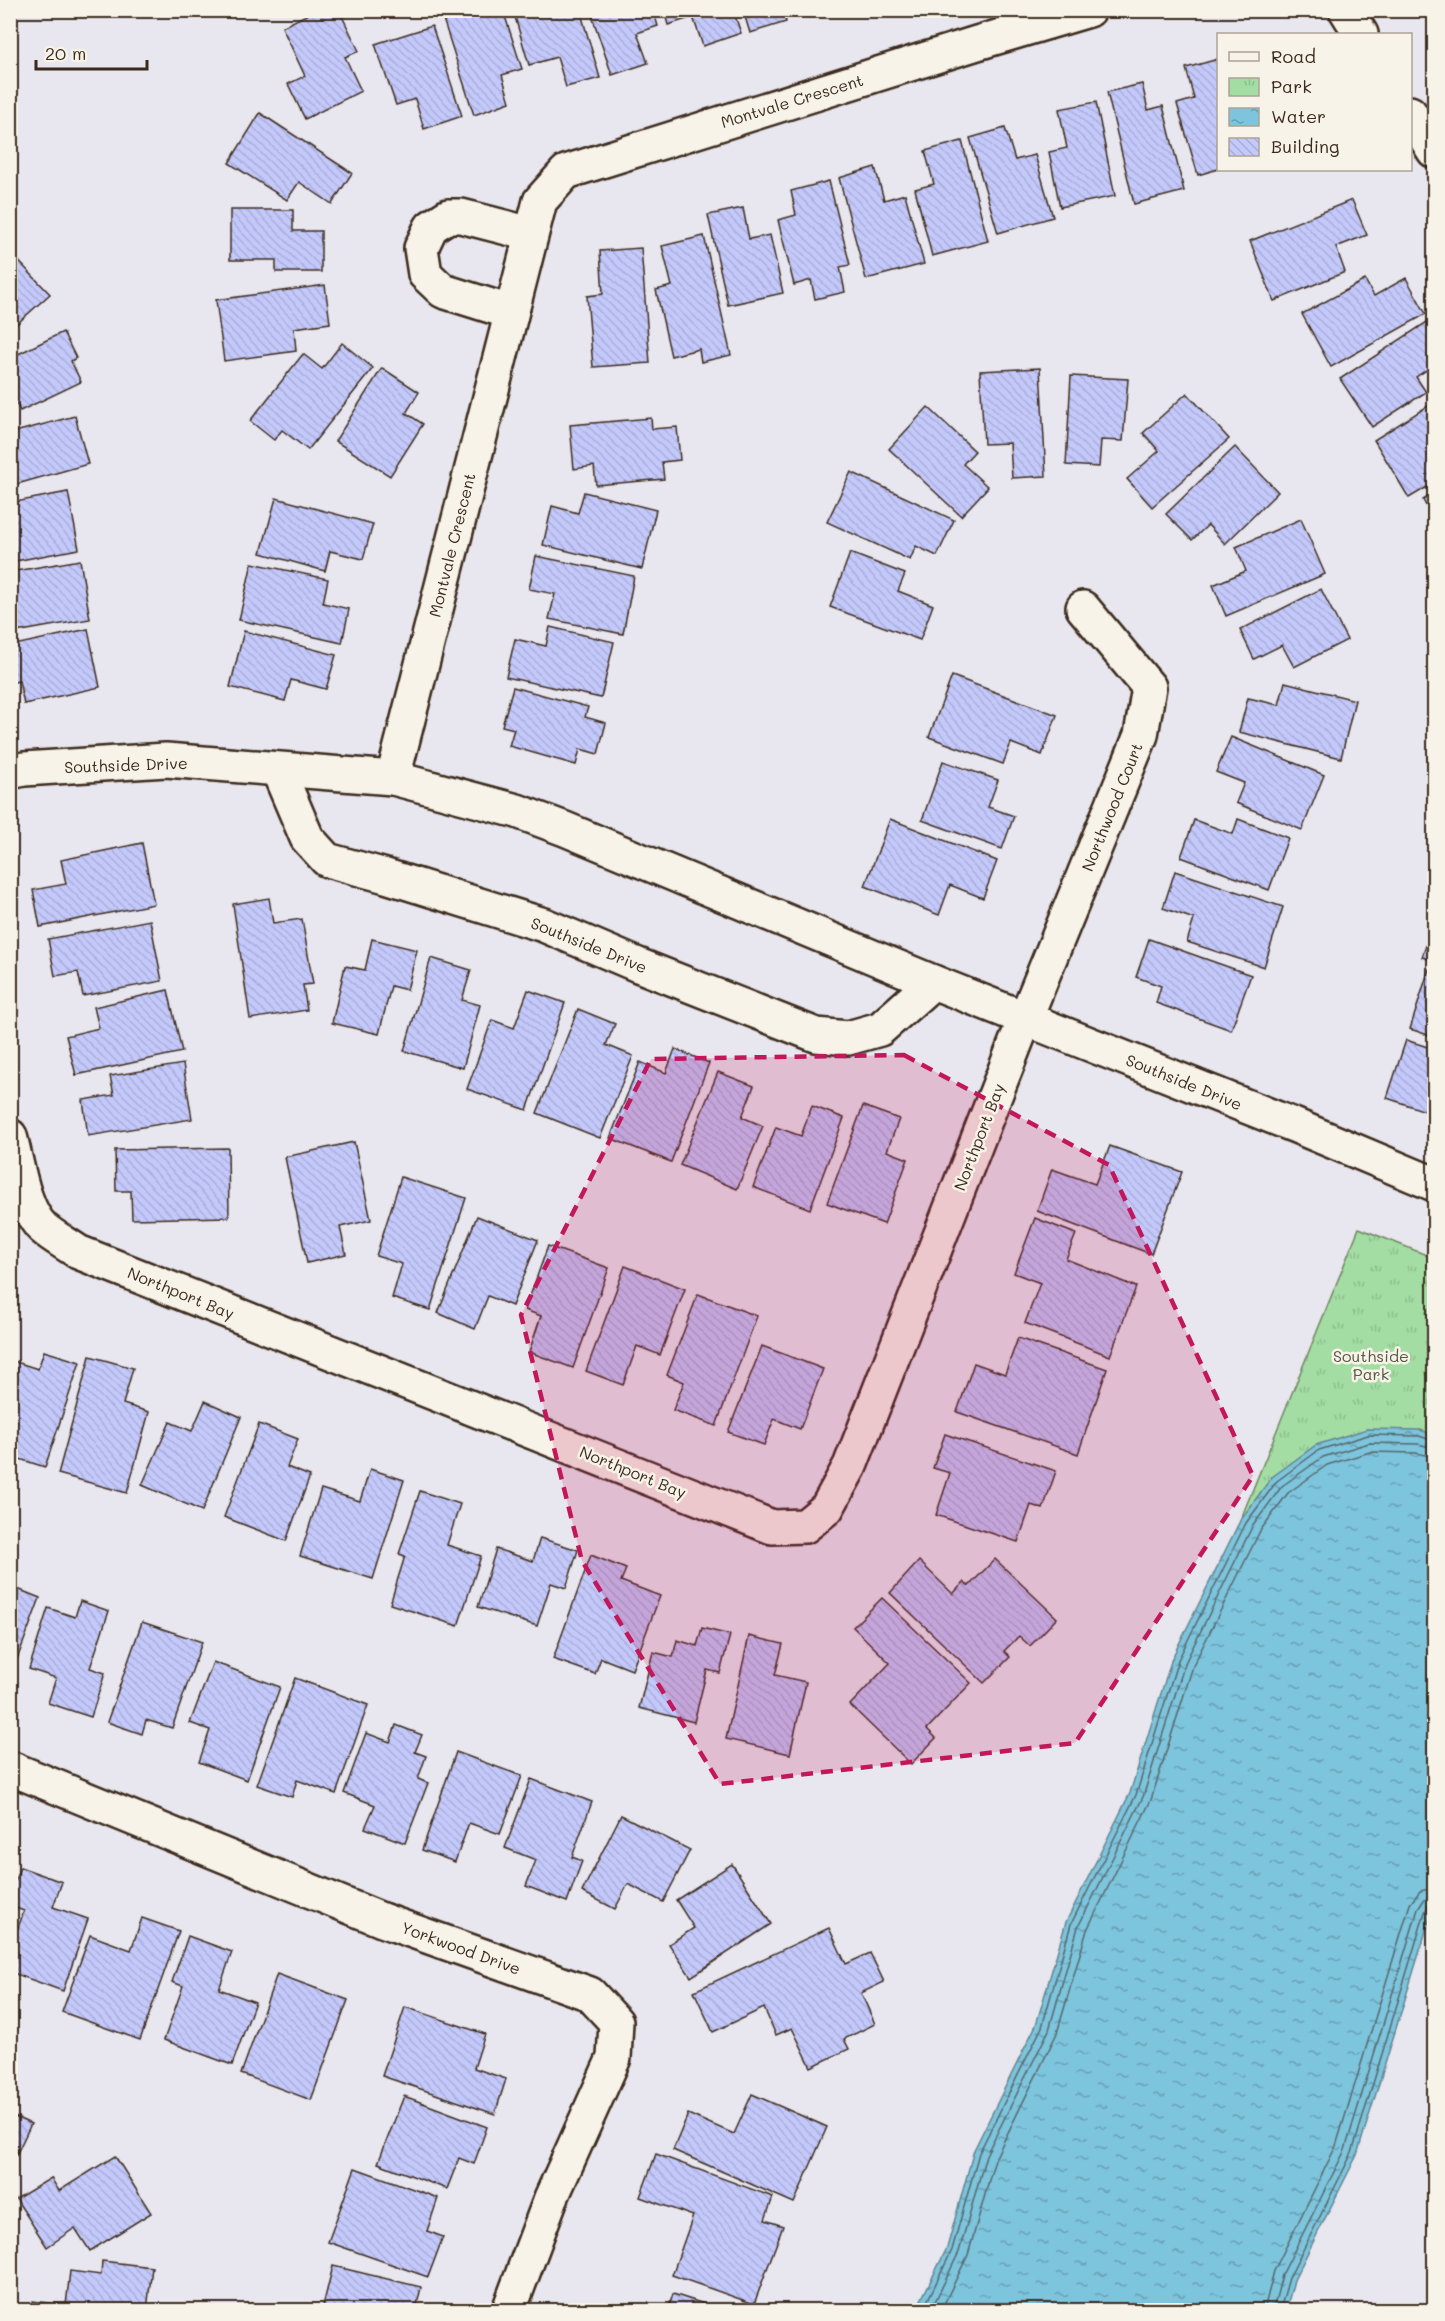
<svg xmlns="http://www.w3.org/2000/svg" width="1445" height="2321" viewBox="0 0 1445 2321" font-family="Mali,sans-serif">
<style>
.park{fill:url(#park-tufts);stroke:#6f8460;stroke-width:1.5}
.water{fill:url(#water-ripples);stroke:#638691;stroke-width:1.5}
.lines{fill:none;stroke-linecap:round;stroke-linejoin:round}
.shore{stroke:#55686a;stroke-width:1.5}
.building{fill:url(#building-back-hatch);stroke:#3b2a1e;stroke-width:1.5}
.minor-casing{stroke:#3b2a1e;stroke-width:38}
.minor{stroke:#f7f3e8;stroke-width:33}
.marked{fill:#c2185b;fill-opacity:0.2;stroke:#c2185b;stroke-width:4.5;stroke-dasharray:12 8;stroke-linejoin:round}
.labels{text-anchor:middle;stroke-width:5;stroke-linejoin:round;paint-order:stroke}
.street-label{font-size:16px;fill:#3b2a1e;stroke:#f7f3e8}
.park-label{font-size:16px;fill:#55573f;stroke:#f7f3e8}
</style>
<defs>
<pattern id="park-tufts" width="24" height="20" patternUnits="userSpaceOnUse" patternTransform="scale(1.5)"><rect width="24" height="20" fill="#a3dda3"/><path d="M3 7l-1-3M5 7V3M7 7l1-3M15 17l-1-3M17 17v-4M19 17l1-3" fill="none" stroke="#8dbe8c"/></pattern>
<pattern id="water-ripples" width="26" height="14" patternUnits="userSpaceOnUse" patternTransform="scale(1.5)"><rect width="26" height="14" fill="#7dc4dd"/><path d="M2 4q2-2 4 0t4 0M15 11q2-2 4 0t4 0" fill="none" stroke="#689fb3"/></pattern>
<pattern id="building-back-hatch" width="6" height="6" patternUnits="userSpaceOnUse" patternTransform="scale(1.5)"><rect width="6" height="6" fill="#c4c9fb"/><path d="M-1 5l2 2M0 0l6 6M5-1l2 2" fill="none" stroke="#a9add7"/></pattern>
</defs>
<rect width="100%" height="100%" fill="#e8e6ee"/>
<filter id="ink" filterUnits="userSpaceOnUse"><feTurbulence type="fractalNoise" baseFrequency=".0167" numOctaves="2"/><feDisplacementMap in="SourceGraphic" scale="12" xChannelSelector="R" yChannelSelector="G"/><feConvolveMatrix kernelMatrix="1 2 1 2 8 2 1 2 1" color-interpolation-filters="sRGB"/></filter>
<g filter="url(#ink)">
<!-- park -->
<polygon class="park" points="1359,1228 1434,1258 1434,1435 1420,1430 1272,1477 1240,1521"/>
<!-- water -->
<polygon class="water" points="1367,1429 1420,1430 1434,1435 1434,1905 1357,2155 1294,2280 1286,2310 916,2310 947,2248 974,2150 1036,2025 1066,1922 1130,1793 1172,1658 1240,1521 1272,1477 1316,1445"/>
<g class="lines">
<!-- shore -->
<g class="shore">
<polyline points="923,2310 952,2250 979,2153 1042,2027 1071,1924 1136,1795 1178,1660 1246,1523 1277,1481 1319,1450 1368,1435 1419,1436 1434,1441"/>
<polyline points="931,2310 959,2252 986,2155 1049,2030 1078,1927 1143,1797 1185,1663 1252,1527 1282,1486 1323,1457 1369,1443 1418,1444 1434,1448"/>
<polyline points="941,2310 968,2255 995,2159 1057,2033 1087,1930 1151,1800 1193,1666 1260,1531 1288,1493 1327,1465 1370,1452 1416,1453 1434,1457"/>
<polyline points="1264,2310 1274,2271 1336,2146 1410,1904 1420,1891 1434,1888"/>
<polyline points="1273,2310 1282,2275 1345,2150 1418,1909 1424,1900 1434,1897"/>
<polyline points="1280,2310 1289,2278 1352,2153 1425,1912 1428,1906 1434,1904"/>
</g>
</g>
<!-- building -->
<g class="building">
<polygon points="316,10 339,10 359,51 345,57 361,91 305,119 288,84 305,76 282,27"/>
<polygon points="468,10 503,10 522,69 502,75 510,102 474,115 443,19"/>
<polygon points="513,10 580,10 600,78 566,87 557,57 529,65"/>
<polygon points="590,10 653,10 658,26 637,33 648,63 612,75"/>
<polygon points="664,10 733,10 741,33 703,46 693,17 668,25"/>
<polygon points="743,10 783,10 786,22 750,33"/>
<polygon points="432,26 462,116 424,129 415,99 396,105 375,44"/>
<polygon points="1218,59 1218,169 1198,175 1177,104 1194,99 1186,68"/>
<polygon points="1142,84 1148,110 1163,106 1184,191 1134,204 1107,92"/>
<polygon points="1096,102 1115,196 1060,207 1049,152 1067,148 1059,109"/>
<polygon points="260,113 352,173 332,204 299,182 287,200 229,163"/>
<polygon points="1005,128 1015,160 1035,155 1053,217 998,233 970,138"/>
<polygon points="962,141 988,241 932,256 915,189 934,184 925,151"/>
<polygon points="875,167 884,200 905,194 924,264 866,279 839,178"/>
<polygon points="829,181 850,265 840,267 845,292 815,299 811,280 794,285 778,220 796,215 791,191"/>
<polygon points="1352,200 1367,235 1336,247 1345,272 1274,301 1250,241"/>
<polygon points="743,208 749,239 770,235 783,293 728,305 708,215"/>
<polygon points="230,210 293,210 293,231 321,231 321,272 276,272 276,260 230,260"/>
<polygon points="704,236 731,355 701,362 699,349 671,356 656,290 672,286 662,246"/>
<polygon points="641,248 650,363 593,367 587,296 603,294 600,251"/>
<polygon points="10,252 50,294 10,330"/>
<polygon points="1406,278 1426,314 1331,367 1302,314 1365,280 1374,296"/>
<polygon points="325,285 330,323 294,328 296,351 224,361 216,300"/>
<polygon points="1430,320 1434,328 1434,365 1416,377 1426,392 1372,427 1340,379"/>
<polygon points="63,332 76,358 71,361 81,382 20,411 15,401 10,403 10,358"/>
<polygon points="342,343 373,368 308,450 282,430 274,440 250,421 303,354 322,369"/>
<polygon points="382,368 419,392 406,413 423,424 390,476 335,441"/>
<polygon points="1040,368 1046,476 1012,478 1010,443 984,444 980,371"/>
<polygon points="1071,376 1128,379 1123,441 1101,440 1099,467 1066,465"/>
<polygon points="1187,393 1229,439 1152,507 1127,479 1159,451 1143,433"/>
<polygon points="1434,402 1434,483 1409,498 1374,440"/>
<polygon points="928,407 975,451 963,464 988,487 961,516 889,449"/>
<polygon points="75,416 88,464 10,486 10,445 14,444 11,433"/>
<polygon points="651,418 652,429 677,427 680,460 662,462 664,479 596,485 594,466 574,469 570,425"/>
<polygon points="1235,447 1278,492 1225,544 1208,525 1192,540 1166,514"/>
<polygon points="851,472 954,520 937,556 916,546 910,560 827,522"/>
<polygon points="68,492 79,549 10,562 10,503"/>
<polygon points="584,492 656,510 642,569 543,545 552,506 578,513"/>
<polygon points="1434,493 1434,521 1423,500"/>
<polygon points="276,498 373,524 363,559 330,551 325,571 261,553"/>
<polygon points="1301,519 1325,574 1226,616 1213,585 1246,571 1236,547"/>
<polygon points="850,553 905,574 898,591 933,605 920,640 830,607"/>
<polygon points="536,556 634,576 623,634 549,619 555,594 529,589"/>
<polygon points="80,560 90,619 10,633 10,572"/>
<polygon points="252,563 328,579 323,603 349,609 342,643 239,620"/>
<polygon points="1321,589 1347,640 1294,667 1282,645 1254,659 1240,630"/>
<polygon points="550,627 614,642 601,698 506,677 515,639 546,646"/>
<polygon points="88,629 100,687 24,704 19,681 10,683 10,646"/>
<polygon points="244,631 336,655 326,689 291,680 285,701 230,687"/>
<polygon points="952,676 1057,715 1042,755 1011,743 1003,764 929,737"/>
<polygon points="1285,682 1355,700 1341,758 1239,732 1248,698 1279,705"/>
<polygon points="513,687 588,707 585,717 606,723 598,754 580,749 576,765 509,746 514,729 502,726"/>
<polygon points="1231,737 1324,775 1302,830 1236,803 1244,783 1216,772"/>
<polygon points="943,761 998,780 988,807 1014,816 1002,849 922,820"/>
<polygon points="890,819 997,861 983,898 950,885 939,915 865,886"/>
<polygon points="1238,819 1288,838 1269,890 1181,857 1194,820 1233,834"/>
<polygon points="142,843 154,904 40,927 33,890 66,884 61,860"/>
<polygon points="1175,871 1283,907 1264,967 1187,942 1194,919 1163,908"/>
<polygon points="269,898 273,923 302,919 313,984 303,985 307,1010 250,1019 233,904"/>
<polygon points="150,920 162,981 83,996 78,972 55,976 48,939"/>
<polygon points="1433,926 1434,927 1434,961 1422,957"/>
<polygon points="372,939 417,950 407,990 391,986 379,1034 332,1023 345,966 365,970"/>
<polygon points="1149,939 1251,975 1231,1030 1156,1003 1161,986 1136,977"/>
<polygon points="431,958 471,970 462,1000 480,1005 463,1068 404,1051"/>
<polygon points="1429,969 1434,971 1434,1037 1410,1029"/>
<polygon points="168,990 182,1052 76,1075 66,1036 99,1028 94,1007"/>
<polygon points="528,990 565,1003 527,1110 467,1089 492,1020 514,1028"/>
<polygon points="578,1009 615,1024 606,1045 633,1056 600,1138 537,1113"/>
<polygon points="1406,1040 1434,1049 1434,1114 1387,1098"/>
<polygon points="675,1049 709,1063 671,1162 610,1138 640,1062 666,1073"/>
<polygon points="183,1064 192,1119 88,1136 83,1100 114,1095 110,1076"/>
<polygon points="718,1072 754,1086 742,1117 763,1126 737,1189 680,1165"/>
<polygon points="812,1106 844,1118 810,1209 753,1187 776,1127 801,1136"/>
<polygon points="863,1106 899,1119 887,1151 908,1159 884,1224 827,1203"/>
<polygon points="354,1142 371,1220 340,1227 346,1254 307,1263 285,1157"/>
<polygon points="1110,1146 1182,1172 1151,1254 1037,1211 1052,1169 1095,1184"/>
<polygon points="228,1148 229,1217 132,1219 131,1191 116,1191 115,1150"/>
<polygon points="401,1177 466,1198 430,1310 392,1298 402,1264 376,1256"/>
<polygon points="477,1216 538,1240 512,1306 488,1296 475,1329 438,1313"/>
<polygon points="1035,1218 1076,1234 1066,1259 1136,1287 1110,1356 1025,1323 1040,1283 1014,1273"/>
<polygon points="548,1246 609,1268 573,1368 529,1352 541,1316 525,1310"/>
<polygon points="625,1266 685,1289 660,1355 637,1346 623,1385 586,1371"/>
<polygon points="698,1294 757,1316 716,1426 673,1410 684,1382 667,1375"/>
<polygon points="1018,1338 1107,1369 1078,1454 957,1412 974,1363 1005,1374"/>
<polygon points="762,1346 823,1369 800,1429 774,1419 764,1445 728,1432"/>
<polygon points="44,1351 80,1362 45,1467 10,1456 10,1360 38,1369"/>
<polygon points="90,1356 133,1368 123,1404 149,1412 127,1493 58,1474"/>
<polygon points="205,1401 241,1417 202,1511 142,1485 170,1422 192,1431"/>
<polygon points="259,1424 298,1439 287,1467 310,1476 286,1541 224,1517"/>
<polygon points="945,1434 1056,1471 1043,1509 1031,1505 1018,1542 936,1515 950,1473 933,1468"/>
<polygon points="370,1469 404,1480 373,1579 300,1556 321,1489 360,1501"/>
<polygon points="420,1491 460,1504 447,1545 481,1556 458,1626 390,1604 405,1556 399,1554"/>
<polygon points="540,1538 578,1550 566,1588 551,1583 537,1626 478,1607 496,1549 533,1561"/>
<polygon points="591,1555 626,1569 621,1581 660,1596 632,1670 601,1658 595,1674 553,1659"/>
<polygon points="995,1559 1057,1618 1030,1646 1019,1636 1004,1651 1010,1657 984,1683 890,1593 919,1561 953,1594 964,1582 969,1586"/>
<polygon points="10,1586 40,1598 13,1670 10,1669"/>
<polygon points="882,1598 971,1683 927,1729 936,1738 911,1764 850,1705 890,1663 853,1627"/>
<polygon points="80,1601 109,1611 90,1668 105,1673 91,1717 48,1703 56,1678 29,1669 48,1608 75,1617"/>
<polygon points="142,1622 202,1642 172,1728 146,1720 142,1734 107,1722"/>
<polygon points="702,1628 730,1635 720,1673 707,1670 694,1722 639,1708 653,1652 673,1657 677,1640 697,1646"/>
<polygon points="749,1636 783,1644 775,1675 806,1682 790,1754 726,1739"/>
<polygon points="213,1662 280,1687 247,1780 199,1762 210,1730 190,1723"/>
<polygon points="295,1678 368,1705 336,1794 297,1780 292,1797 257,1785"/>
<polygon points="396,1725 422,1735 415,1752 426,1756 418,1779 428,1783 405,1843 365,1828 375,1805 344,1793 366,1733 390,1742"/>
<polygon points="456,1752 522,1776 500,1834 469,1823 455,1862 422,1850"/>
<polygon points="531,1779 592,1802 572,1857 582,1861 567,1902 526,1886 536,1860 505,1848"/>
<polygon points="621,1815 690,1850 663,1902 628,1884 615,1909 582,1892"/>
<polygon points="732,1864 771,1924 691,1977 669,1944 694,1928 676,1900"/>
<polygon points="20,1867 62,1882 53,1907 88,1919 63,1991 10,1972 10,1950 24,1911 10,1906 10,1894"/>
<polygon points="142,1918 179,1931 140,2040 62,2012 90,1935 131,1950"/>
<polygon points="829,1928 846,1964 870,1953 884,1982 861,1993 875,2024 844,2039 849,2049 811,2067 792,2028 776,2035 764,2008 713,2032 694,1991"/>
<polygon points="188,1936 232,1952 219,1989 255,2002 232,2065 164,2040 183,1986 172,1982"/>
<polygon points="277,1974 348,2000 311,2100 241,2074"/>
<polygon points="405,2007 485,2034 474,2068 506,2079 495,2114 382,2076"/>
<polygon points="752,2094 827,2127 794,2203 673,2150 688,2114 734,2134"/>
<polygon points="404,2096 487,2127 474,2164 459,2158 447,2189 378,2163"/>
<polygon points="10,2115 31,2124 10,2168"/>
<polygon points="656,2154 773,2197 765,2220 783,2226 754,2304 672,2275 693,2216 640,2197"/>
<polygon points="115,2156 151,2213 90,2251 75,2228 47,2247 16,2199 51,2178 59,2191"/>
<polygon points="355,2168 438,2198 427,2231 443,2237 428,2277 328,2242"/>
<polygon points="102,2261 152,2267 147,2310 32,2310 33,2301 66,2305 70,2271 101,2275"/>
<polygon points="333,2266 421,2287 416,2310 322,2310"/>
<polygon points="673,2294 723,2310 668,2310"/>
</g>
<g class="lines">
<defs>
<g id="minor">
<polyline points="1346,10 1361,34"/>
<polyline points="1410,113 1434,151"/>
<polyline points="510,312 443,291 425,274 421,248 431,227 448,216 461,216 531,234"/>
<polyline points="278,770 307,838 327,860 386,876 544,925 638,965 816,1035 848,1038 880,1029 933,982"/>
<polyline points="10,772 24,769 166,760 393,778 517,811 565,829 933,982 1296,1126 1434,1184"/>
<polyline points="393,778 540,201 566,172 977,43 1089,10"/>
<path d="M10 1136C17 1162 23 1209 43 1228 53 1237 67 1244 78 1252L772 1527 805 1526 827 1508 850 1466 1025 1019 1141 735 1149 687 1083 608"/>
<polyline points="10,1768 382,1920 590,1994 616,2022 614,2058 551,2198 509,2310"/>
</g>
</defs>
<!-- minor casing -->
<use href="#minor" class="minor-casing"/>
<!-- minor -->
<use href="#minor" class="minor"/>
</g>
</g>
<!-- marked area -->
<path class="marked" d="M904 1055 1109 1165 1253 1476 1075 1743 720 1784 582 1561 521 1315 651 1059Z"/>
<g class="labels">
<!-- street labels -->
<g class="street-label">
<text transform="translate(792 101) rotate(-17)" y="6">Montvale Crescent</text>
<text transform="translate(452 545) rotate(-76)" y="6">Montvale Crescent</text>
<text transform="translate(126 765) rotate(-2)" y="6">Southside Drive</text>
<text transform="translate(1112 807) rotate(-68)" y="6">Northwood Court</text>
<text transform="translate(589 945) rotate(22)" y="6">Southside Drive</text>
<text transform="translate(1184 1082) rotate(22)" y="6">Southside Drive</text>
<text transform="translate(979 1137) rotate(-69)" y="6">Northport Bay</text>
<text transform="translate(181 1293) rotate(22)" y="6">Northport Bay</text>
<text transform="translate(633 1472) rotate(22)" y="6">Northport Bay</text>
<text transform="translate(461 1948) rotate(20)" y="6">Yorkwood Drive</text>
</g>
<!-- park labels -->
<g class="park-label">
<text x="1371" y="1362">Southside<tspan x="1371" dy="18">Park</tspan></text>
</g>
</g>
<!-- margin -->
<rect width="1445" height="2321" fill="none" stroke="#f7f3e8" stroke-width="36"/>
<rect x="18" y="18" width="1409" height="2285" fill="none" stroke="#3b2a1e" stroke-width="2" filter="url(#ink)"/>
<!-- legend -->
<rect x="1217" y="33" width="195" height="138" fill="#f7f3e8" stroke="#aca397" stroke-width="1.5"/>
<rect x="1229" y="52" width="30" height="9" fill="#f7f3e8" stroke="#aca397" stroke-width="1.5"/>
<text x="1271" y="63" font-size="18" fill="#3b2a1e">Road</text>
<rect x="1229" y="78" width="30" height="18" fill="url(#park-tufts)" stroke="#aca397" stroke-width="1.5"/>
<text x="1271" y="93" font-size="18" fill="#3b2a1e">Park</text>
<rect x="1229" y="108" width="30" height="18" fill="url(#water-ripples)" stroke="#aca397" stroke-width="1.5"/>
<text x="1271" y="123" font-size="18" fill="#3b2a1e">Water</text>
<rect x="1229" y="138" width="30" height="18" fill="url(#building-back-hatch)" stroke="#aca397" stroke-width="1.5"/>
<text x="1271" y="153" font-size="18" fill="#3b2a1e">Building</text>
<!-- scale -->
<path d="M36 60v9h111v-9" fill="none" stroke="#3b2a1e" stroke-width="3"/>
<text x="45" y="60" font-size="18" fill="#3b2a1e" stroke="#f7f3e8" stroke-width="4.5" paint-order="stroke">20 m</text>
</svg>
